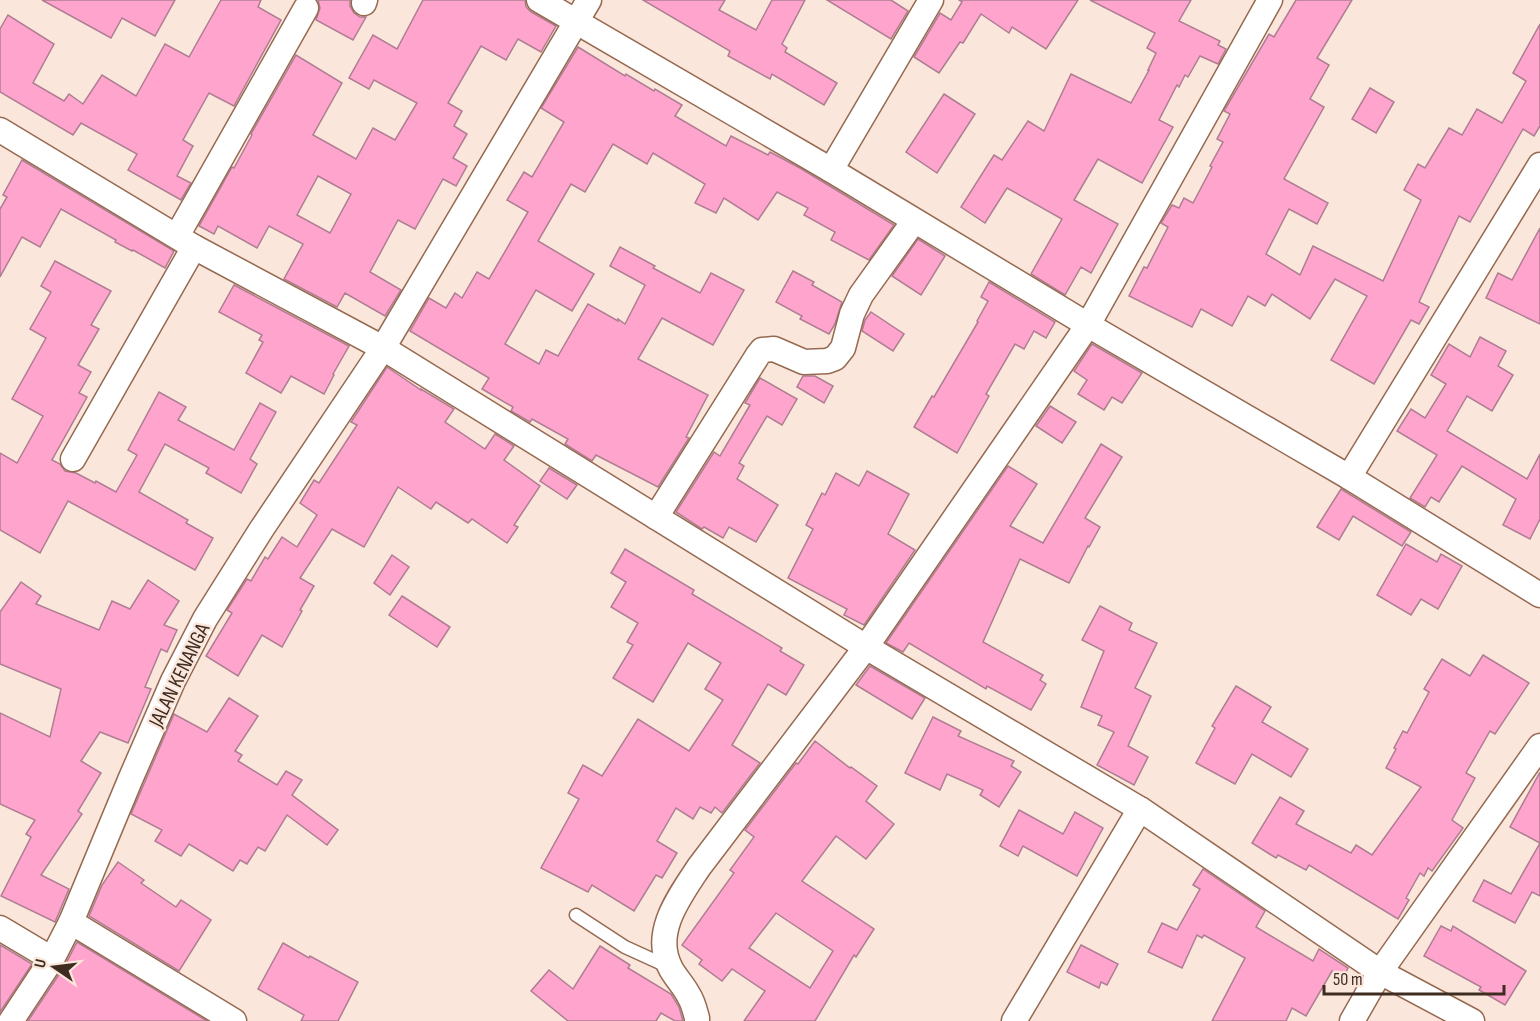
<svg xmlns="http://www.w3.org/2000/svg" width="1540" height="1021" viewBox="0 0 1540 1021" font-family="'Sofia Sans Condensed',sans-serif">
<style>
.building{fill:#ffa4cd;stroke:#ae7d92;stroke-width:1.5;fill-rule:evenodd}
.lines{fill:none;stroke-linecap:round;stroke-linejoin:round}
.lane-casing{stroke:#966a51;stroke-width:15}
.street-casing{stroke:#966a51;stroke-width:27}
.lane{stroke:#fff;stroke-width:12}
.street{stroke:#fff;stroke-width:24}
.labels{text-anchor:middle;stroke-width:5;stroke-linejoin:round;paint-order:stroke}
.street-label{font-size:21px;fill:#3f2c21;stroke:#fbe6db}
</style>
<rect width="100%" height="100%" fill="#fbe6db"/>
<!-- building -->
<g class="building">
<polygon points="42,0 175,0 155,36 122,18 111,38"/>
<polygon points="221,0 261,0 258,7 281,20 234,106 209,93 183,140 193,146 177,176 191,183 181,200 128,170 137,154 81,123 73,135 0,92 0,29 8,15 54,44 33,83 64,101 69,94 83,104 102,75 136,96 165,44 189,57"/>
<polygon points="318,0 350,0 350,6 354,13 360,17 366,17 353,40 316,20 320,8"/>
<path d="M423 0H525L526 7 531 12 556 26 541 52 518 39 506 60 481 46 448 103 462 111 454 126 467 134 453 158 467 166 456 186 443 179 415 229 398 220 370 272 401 290 385 316 345 293 337 307 284 279 303 244 269 226 257 248 218 226 214 234 199 226 232 167 234 168 252 135 251 134 296 55 342 83 313 135 356 159 373 128 395 140 417 103 374 80 369 89 349 78 373 35 397 49ZM318 176 351 194 330 233 297 215Z"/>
<polygon points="643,0 725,0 719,10 756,30 772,0 805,0 782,44 787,48 785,52 837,83 824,105 772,74 770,79 728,56 730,51"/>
<polygon points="827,0 891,0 908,11 891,39"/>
<polygon points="959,0 1078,0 1046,49 1012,27 1009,33 981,14 963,43 960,42 939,73 914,57 940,13 951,20 962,2"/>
<polygon points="1090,0 1191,0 1179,21 1220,41 1218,45 1226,49 1218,64 1200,56 1188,77 1185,75 1179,87 1177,85 1159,120 1173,127 1142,183 1098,159 1074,200 1118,224 1091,273 1081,267 1065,295 1031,274 1062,219 1007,188 985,223 961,207 994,155 1002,160 1028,121 1044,131 1071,74 1131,103 1149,70 1148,70 1156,53 1147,48 1155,33"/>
<polygon points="1296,0 1352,0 1317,58 1329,65 1310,99 1324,107 1284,179 1328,203 1317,224 1289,209 1266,254 1300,275 1313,246 1383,281 1421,200 1404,190 1418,164 1425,168 1449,128 1462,135 1477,109 1502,123 1526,81 1513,73 1540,24 1540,126 1534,136 1523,129 1470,222 1459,216 1419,302 1429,307 1419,324 1411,320 1374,384 1331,360 1367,296 1335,279 1310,319 1272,294 1265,306 1248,296 1232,326 1201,309 1192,327 1129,296 1144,267 1147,268 1168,227 1161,223 1172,205 1179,208 1184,198 1193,203 1212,167 1210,166 1223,142 1217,139 1230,114 1224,111 1269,34 1274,37"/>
<polygon points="578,47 625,76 626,74 654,91 655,89 682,105 675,116 726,146 731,136 768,155 770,152 800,168 894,225 869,260 831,240 835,232 804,215 808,208 777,192 758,220 724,198 716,213 695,203 705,184 653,153 647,164 613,144 585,192 571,184 538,241 594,274 572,311 536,290 505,344 539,364 546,350 558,356 588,304 618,321 618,319 625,324 645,285 610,266 620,247 655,266 653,268 700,293 711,273 744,290 713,345 662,318 638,359 708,395 686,437 689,438 658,487 596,455 592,461 565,444 568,439 532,419 530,422 511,411 513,407 482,389 489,378 410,331 429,298 446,308 455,293 462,298 477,272 489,279 528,212 507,200 524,172 532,177 564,122 541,108"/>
<polygon points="1370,88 1394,102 1376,133 1352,119"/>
<polygon points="944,94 975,114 937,173 906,152"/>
<polygon points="22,160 174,251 165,268 133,250 132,251 115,242 116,240 61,209 40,247 22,237 0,277 0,209 7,197 3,195"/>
<polygon points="1540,228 1540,324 1486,298 1498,273 1512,280"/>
<polygon points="918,239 945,256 921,295 892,276"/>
<polygon points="55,261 111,291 91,325 99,329 78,365 91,372 79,393 87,397 52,460 60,464 65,471 76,473 95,483 96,481 116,492 137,455 128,450 159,392 186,407 178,420 234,450 260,403 276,412 250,459 257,464 241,493 206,473 209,468 165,444 139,492 188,520 186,523 213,538 195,570 68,501 40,553 0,530 0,453 17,463 43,416 12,399 46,338 30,329 51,292 41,286"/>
<polygon points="793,271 814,282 812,285 842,302 835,324 829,334 800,319 802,316 776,302"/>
<polygon points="989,282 1055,322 1046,338 1034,331 1024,349 1015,344 986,394 989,396 957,453 914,427 932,396 934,397 978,322 977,321 988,301 981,297"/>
<polygon points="234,285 349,346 333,374 334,375 324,394 291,376 281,393 246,373 263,342 259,340 262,335 219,312"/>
<polygon points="871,312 904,334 893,351 862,331 865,320"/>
<polygon points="1480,337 1506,351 1498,366 1513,375 1492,411 1467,396 1447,431 1527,479 1540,454 1540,519 1530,539 1503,525 1516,499 1462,466 1439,502 1431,497 1425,507 1410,498 1437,455 1397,431 1411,409 1425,418 1446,384 1431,375 1449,344 1470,357"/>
<polygon points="1092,344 1142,373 1122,403 1112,397 1104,410 1078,394 1087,380 1074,371"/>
<polygon points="387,367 421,390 421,389 454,409 445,422 485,449 495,434 514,446 504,460 540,486 514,525 518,527 507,543 472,519 468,523 436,502 431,509 398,487 364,547 332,529 300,578 314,586 300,610 302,611 282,647 262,635 238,676 206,656 232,613 227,610 247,579 251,581 265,557 268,559 282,537 297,547 317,515 300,503 314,480 319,483 357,425 351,422"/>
<polygon points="803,376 815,376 833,386 824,403 797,387"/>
<polygon points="760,378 797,399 782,425 767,416 739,463 744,466 737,479 778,505 756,542 729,527 723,538 704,527 702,529 676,512 714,452 720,456 750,405 745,403"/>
<polygon points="1050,406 1076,422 1062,443 1036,426"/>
<polygon points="1101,444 1122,457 1085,518 1100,527 1089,547 1088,546 1069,583 1020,559 983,642 1043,675 1040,680 1046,684 1031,710 987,686 986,689 909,643 903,652 886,643 1008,466 1037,484 1010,526 1043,543"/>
<polygon points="549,468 577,485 567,499 540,481"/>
<polygon points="867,471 909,494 888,534 915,550 864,625 844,615 847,609 788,578 813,529 806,525 822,493 825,495 836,473 859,486"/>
<polygon points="1341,489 1411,532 1402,546 1353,516 1339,540 1317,527"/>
<polygon points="1406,544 1437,562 1441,554 1462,566 1438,609 1421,599 1411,615 1377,595"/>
<polygon points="625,549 694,590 692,594 782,648 780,651 804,665 786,695 768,684 732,745 760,763 722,813 715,807 711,813 700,807 693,819 676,808 657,841 677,853 662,878 656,875 634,911 592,885 588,892 541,868 579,799 568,793 583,765 602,776 638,719 689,751 723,700 705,689 721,663 688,643 653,702 613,678 633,645 627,642 638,623 611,607 626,582 611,573"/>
<polygon points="392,555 409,567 390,595 374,583"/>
<polygon points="148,580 179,601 164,625 177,630 167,652 161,649 145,687 151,689 128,743 100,732 81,761 101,773 78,811 82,814 41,875 69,889 55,922 1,896 31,837 26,834 35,820 0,804 0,713 50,737 61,689 0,664 0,612 21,582 41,596 36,604 99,630 112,601 130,609"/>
<polygon points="402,596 450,627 437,647 389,615"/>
<polygon points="1100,606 1132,623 1129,630 1157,643 1135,688 1151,696 1128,746 1148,757 1134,785 1097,765 1114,732 1098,725 1102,716 1081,707 1104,651 1082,640"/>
<polygon points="1483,655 1529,683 1495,734 1490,731 1466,773 1475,778 1452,820 1463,828 1432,871 1428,868 1424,876 1420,873 1406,898 1409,900 1398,919 1309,865 1306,870 1278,855 1276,858 1252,843 1280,797 1304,811 1296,824 1351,853 1356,845 1372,855 1421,787 1386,768 1396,749 1394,748 1403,731 1407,733 1429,692 1424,689 1442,659 1470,676"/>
<polygon points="870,666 925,698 912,719 856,685"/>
<polygon points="1236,686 1271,707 1262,722 1308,749 1291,777 1252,754 1235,784 1196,763 1215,728 1212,726"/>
<polygon points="229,698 258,716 235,751 242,755 238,761 277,785 286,771 302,780 292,795 338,830 327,845 287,815 265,851 258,847 247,864 240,860 233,871 189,844 181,856 155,841 162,830 131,814 174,714 207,732"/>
<polygon points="933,717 961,731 958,736 1014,761 1011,766 1021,772 999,807 980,795 983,790 947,774 940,790 905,773"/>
<path d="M815 741 850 768 851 767 877 786 866 801 894 824 866 859 836 836 802 881 874 929 856 957 854 955 815 1021H744L765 991 732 969 722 981 699 964 702 960 682 945 734 873 730 870 754 837 745 830 796 763 798 764ZM776 913 833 951 810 988 749 948Z"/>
<polygon points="1540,772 1540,896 1532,892 1515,923 1473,901 1484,880 1511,894 1540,843 1510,827"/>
<polygon points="1019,810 1063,834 1075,812 1103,828 1077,876 1023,846 1018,856 1000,846"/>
<polygon points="118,862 144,880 141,883 176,907 181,900 211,920 179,971 89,916 102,885"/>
<polygon points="1203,869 1265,911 1256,927 1313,961 1319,949 1348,968 1344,976 1332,971 1306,1016 1292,1008 1286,1021 1212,1021 1245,958 1204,935 1202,938 1197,935 1182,968 1148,952 1162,923 1177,930 1200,889 1193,885"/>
<polygon points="1441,926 1451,931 1453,926 1526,971 1505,1005 1479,990 1481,987 1424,956"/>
<polygon points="77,942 207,1021 28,1021 64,967"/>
<polygon points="283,943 309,958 310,956 358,982 338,1021 301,1021 304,1015 258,989"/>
<polygon points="0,945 32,964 0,1012"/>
<polygon points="1081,945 1118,964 1107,985 1101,982 1099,988 1067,972"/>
<polygon points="600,946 630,965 628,968 671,994 679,1007 683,1021 675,1021 661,1013 656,1021 568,1021 531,991 549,970 573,989"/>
</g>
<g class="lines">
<defs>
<polyline id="lane" points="576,915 625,947 669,967"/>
<g id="street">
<polyline points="539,0 831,170 1088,325 1349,477 1540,595"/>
<polyline points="364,3 365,0"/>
<polyline points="0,130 194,247 383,348 866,647 1140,809 1380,972 1472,1021"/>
<polyline points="831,170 931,0"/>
<polyline points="177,236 306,8"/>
<polyline points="73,459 194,247"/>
<polyline points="1349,477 1540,165"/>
<polyline points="656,517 758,355 762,350 774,349 804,362 827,361 835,358 843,348 852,314 861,295 914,221"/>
<polyline points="71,922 234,1021"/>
<polyline points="0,928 52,959"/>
<polyline points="11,1021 52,959 71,922 130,780 173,681 205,619 261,530 383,348 589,0"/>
<path d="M697 1021V1018C695 1011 693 1002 689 996 684 986 676 978 671 969 651 933 680 896 699 867L866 647 1088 325 1270 0"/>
<polyline points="1014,1021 1140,809"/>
<polyline points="1352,1021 1380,972 1540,746"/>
</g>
</defs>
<!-- lane casing -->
<use href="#lane" class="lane-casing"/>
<!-- street casing -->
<use href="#street" class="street-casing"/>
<!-- lane -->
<use href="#lane" class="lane"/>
<!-- street -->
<use href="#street" class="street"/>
</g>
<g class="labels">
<!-- street labels -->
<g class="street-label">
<text transform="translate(179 675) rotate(-64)" y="7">JALAN KENANGA</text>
</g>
</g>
<!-- north arrow -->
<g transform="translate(54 967) rotate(284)" stroke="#fbe6db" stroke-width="4.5" paint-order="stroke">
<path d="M0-4.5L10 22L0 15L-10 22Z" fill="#3f2c21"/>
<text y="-9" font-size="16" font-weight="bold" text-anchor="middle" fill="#3f2c21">U</text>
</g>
<!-- scale -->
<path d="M1324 985v9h180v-9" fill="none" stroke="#3f2c21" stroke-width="3"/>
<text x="1333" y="985" font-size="18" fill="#3f2c21" stroke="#fbe6db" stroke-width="4.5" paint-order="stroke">50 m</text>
</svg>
